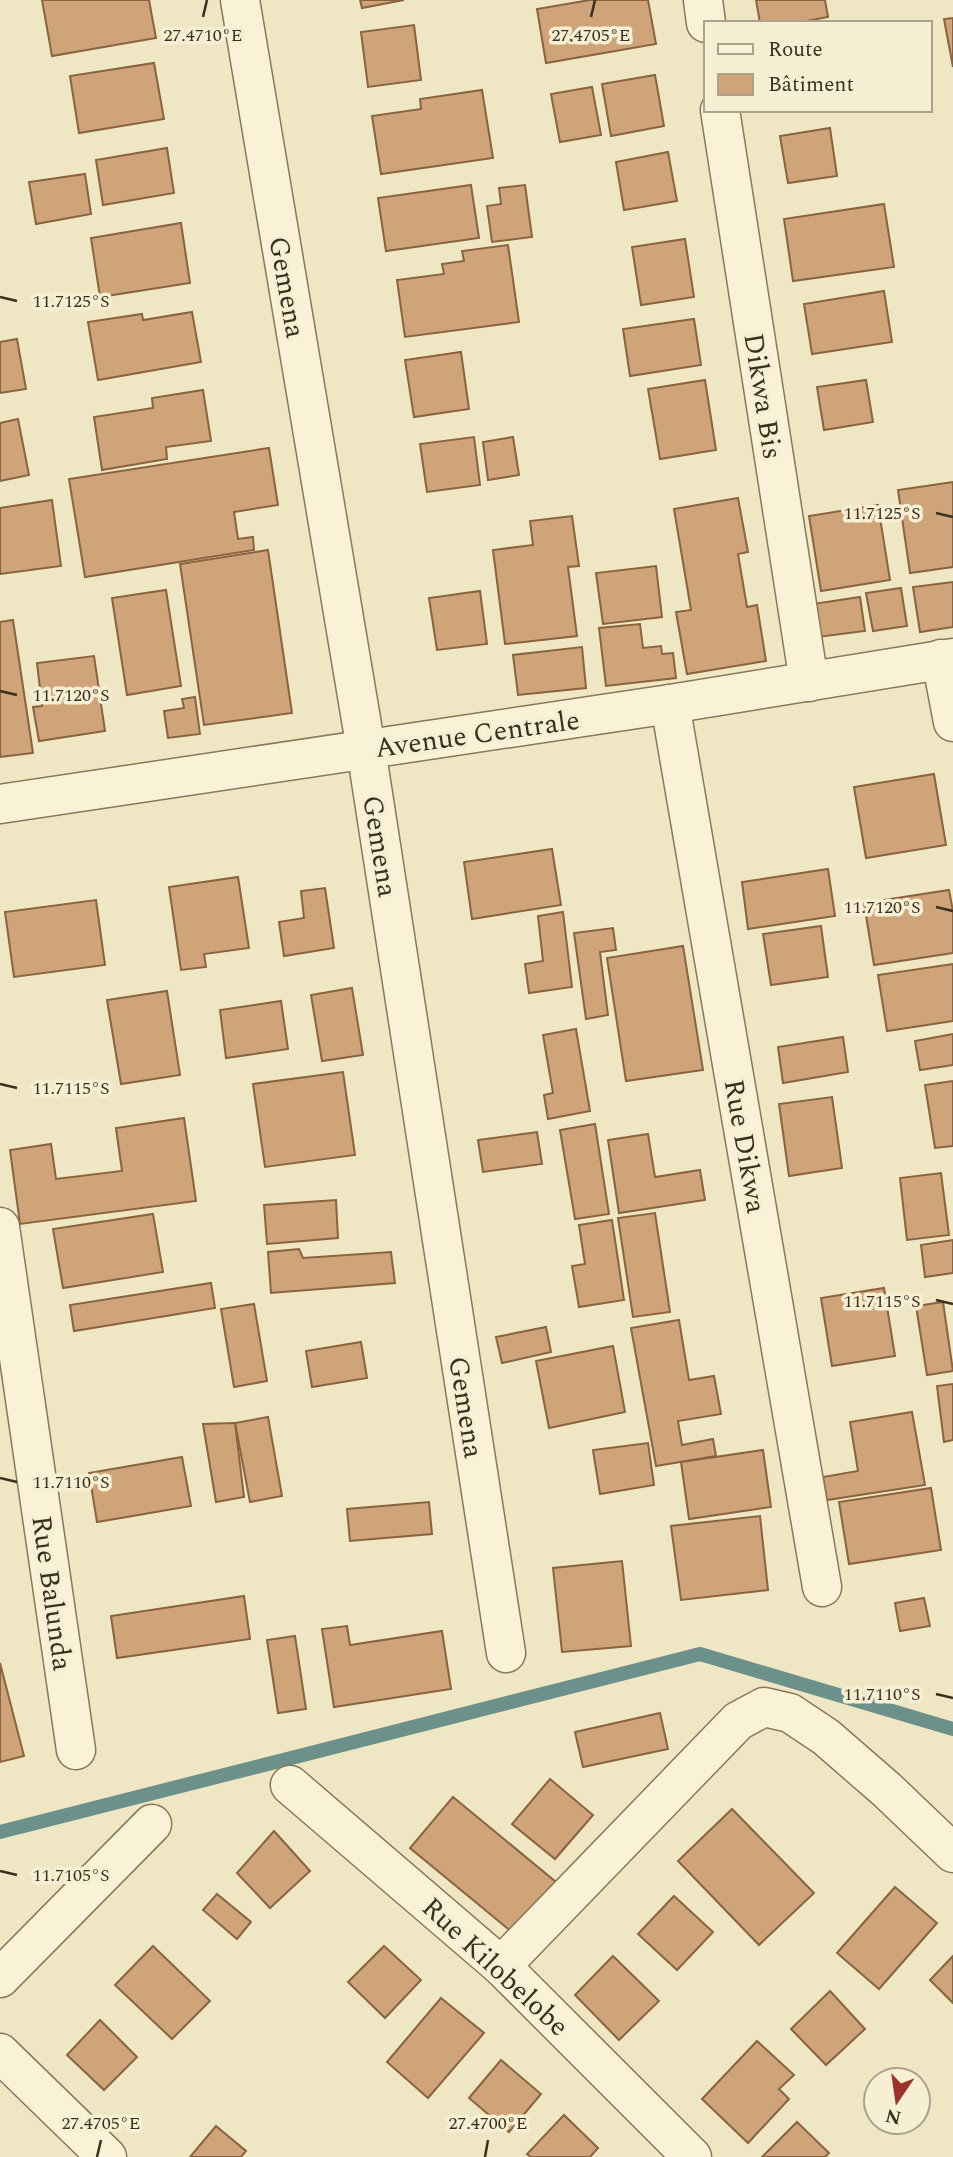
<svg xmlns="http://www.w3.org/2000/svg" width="953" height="2157" viewBox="0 0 953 2157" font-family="Spectral,serif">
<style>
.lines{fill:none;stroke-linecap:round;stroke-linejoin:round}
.stream{stroke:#6c918b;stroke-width:14}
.building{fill:#cea478;stroke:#8a633f;stroke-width:2}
.minor-casing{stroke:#8a7859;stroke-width:41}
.minor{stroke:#faf2d7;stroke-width:38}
.ticks{fill:none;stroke:#3a2e1e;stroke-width:2.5}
.labels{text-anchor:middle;stroke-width:7;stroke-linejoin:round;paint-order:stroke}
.street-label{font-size:28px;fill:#3a2e1e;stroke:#f6efd3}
.ticks-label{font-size:18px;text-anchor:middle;fill:#3a2e1e;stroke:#f6efd3;stroke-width:7;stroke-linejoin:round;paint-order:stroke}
</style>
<rect width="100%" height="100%" fill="#efe6c3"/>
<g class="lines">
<!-- stream -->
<polyline class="stream" points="0,1832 700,1654 953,1729"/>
</g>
<!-- building -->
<g class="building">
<polygon points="42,0 149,0 156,38 52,56"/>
<polygon points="360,0 404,0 362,8"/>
<polygon points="590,0 648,0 656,44 546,63 537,9"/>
<polygon points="756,0 825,0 828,17 796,23 760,23"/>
<polygon points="953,18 953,67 944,19"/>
<polygon points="414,25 421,80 368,87 361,32"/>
<polygon points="154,63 164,119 79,133 70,76"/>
<polygon points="655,75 664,126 611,136 602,84"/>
<polygon points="592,87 601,135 560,142 551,94"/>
<polygon points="482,90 493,158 381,174 372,116 421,109 420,99"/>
<polygon points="830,128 837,176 788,183 780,136"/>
<polygon points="167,148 174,193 103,205 96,160"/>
<polygon points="668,152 677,201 624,210 616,162"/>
<polygon points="85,174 91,214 36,224 29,182"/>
<polygon points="471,185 479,238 386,251 378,198"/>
<polygon points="525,185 532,237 492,242 487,206 501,204 499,188"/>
<polygon points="884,204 894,267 793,281 784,219"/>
<polygon points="181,223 190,283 100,297 91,238"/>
<polygon points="685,239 694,297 641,305 632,247"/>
<polygon points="508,245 519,322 405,337 397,280 444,274 442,264 464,261 462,251"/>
<polygon points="884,291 892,342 812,354 804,304"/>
<polygon points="192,312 201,362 98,380 88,322 142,314 143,320"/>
<polygon points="694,319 701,365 630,376 623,329"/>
<polygon points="17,339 26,389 0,393 0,342"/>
<polygon points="461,352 469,409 414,417 405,360"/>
<polygon points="705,380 716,450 660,459 648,389"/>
<polygon points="866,380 873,422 824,430 817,387"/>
<polygon points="203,390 211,441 166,447 167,459 102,470 94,417 153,408 152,398"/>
<polygon points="18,419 29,475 0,481 0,423"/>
<polygon points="474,437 480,485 427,492 420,444"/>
<polygon points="513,437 519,475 488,480 483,442"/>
<polygon points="269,448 278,505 234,512 238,539 253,537 254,550 85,577 69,479"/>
<polygon points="953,482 953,567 910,573 898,490"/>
<polygon points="738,498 748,552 738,554 747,607 757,605 766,661 687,674 676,612 691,610 674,509"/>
<polygon points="52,500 61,566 0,574 0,508"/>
<polygon points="878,505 890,580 821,591 809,516"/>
<polygon points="572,516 579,566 568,567 577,636 505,644 493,550 533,545 530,521"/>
<polygon points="268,550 292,713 204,725 180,564"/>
<polygon points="656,566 662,617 603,624 596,573"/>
<polygon points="953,582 953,627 920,632 913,587"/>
<polygon points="901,588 907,626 873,631 866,593"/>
<polygon points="166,590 181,686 127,695 112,598"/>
<polygon points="480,591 487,644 437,650 429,598"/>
<polygon points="860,597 865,631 818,637 813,604"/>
<polygon points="13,620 33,753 0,757 0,622"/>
<polygon points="640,624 643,648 661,646 662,654 673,653 676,678 606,686 599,628"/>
<polygon points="582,647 586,688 518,695 513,655"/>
<polygon points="94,656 105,731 39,741 33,707 42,706 37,663"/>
<polygon points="195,697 200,734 168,738 164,711 184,708 182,699"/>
<polygon points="934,774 946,845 866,858 854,787"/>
<polygon points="552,849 561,905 472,919 464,862"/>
<polygon points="828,869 835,916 748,929 742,882"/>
<polygon points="238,877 249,948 204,954 206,967 181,970 169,887"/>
<polygon points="325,888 334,948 284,956 279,922 304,918 301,891"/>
<polygon points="949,890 953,911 953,953 874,965 864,903"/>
<polygon points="96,900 105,965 14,977 5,912"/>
<polygon points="563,912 572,987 529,993 525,964 543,961 538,916"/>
<polygon points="821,926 828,977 771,985 763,934"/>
<polygon points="613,928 616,950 600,952 608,1015 586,1019 574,933"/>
<polygon points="683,946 703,1070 626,1081 607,958"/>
<polygon points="953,964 953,1021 887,1031 878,975"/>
<polygon points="352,988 363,1055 322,1061 311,995"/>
<polygon points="167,991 180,1075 121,1084 107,1000"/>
<polygon points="281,1001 288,1049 226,1058 220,1010"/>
<polygon points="576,1029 590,1111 548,1119 544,1095 553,1093 543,1035"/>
<polygon points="953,1034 953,1065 920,1070 915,1041"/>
<polygon points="843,1037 848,1072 783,1083 778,1047"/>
<polygon points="343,1072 355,1155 265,1167 253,1084"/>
<polygon points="953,1081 953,1146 935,1148 925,1085"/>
<polygon points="832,1097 842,1168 789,1176 779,1104"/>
<polygon points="184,1118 196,1201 20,1224 10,1150 51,1144 56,1179 122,1171 116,1128"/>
<polygon points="595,1124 609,1214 575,1219 560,1130"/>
<polygon points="537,1132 542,1164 483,1172 478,1140"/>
<polygon points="648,1134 655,1177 700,1170 705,1200 619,1213 608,1140"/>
<polygon points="941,1173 949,1235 907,1240 900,1178"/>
<polygon points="336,1200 338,1238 267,1244 264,1205"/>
<polygon points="655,1213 670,1312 633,1317 618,1218"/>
<polygon points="153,1214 163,1272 63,1288 53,1229"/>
<polygon points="612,1220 624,1300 579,1307 572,1266 585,1264 579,1225"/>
<polygon points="953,1240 953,1273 925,1277 921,1245"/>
<polygon points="299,1249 303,1258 391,1252 395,1283 271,1293 268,1252"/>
<polygon points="211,1283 215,1308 74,1331 70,1305"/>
<polygon points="884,1288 895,1356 832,1366 821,1298"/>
<polygon points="943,1302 953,1371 927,1375 916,1306"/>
<polygon points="254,1304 267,1381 234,1387 221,1309"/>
<polygon points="679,1320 689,1380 714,1376 721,1414 678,1421 682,1445 713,1439 716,1456 656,1466 631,1328"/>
<polygon points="546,1327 551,1352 502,1363 496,1337"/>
<polygon points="361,1342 367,1378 312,1387 306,1351"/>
<polygon points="613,1346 625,1412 549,1428 536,1361"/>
<polygon points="953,1384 953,1440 944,1442 937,1386"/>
<polygon points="912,1412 925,1485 827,1500 823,1477 858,1471 850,1422"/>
<polygon points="268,1417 282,1496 250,1502 235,1423"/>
<polygon points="235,1423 244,1497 216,1502 203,1424"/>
<polygon points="648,1443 654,1485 600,1494 593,1450"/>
<polygon points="763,1450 771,1507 689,1519 681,1462"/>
<polygon points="182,1457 191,1506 97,1522 89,1473"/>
<polygon points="931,1488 941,1550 849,1564 839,1502"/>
<polygon points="429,1502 432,1534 350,1541 347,1509"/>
<polygon points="760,1516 768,1590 681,1600 671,1526"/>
<polygon points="622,1561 631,1646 562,1652 553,1568"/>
<polygon points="244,1596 250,1639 117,1658 111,1616"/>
<polygon points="924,1598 930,1626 900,1631 895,1603"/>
<polygon points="347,1626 350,1645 442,1631 451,1689 334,1707 322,1629"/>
<polygon points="295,1636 306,1709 278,1713 267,1640"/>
<polygon points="0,1663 24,1756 0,1762"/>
<polygon points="660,1713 668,1749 583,1767 575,1732"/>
<polygon points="550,1779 593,1815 555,1859 512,1824"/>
<polygon points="453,1797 562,1887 519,1938 410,1848"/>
<polygon points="732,1809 814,1893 759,1945 678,1861"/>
<polygon points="274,1831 310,1871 270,1908 237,1873"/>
<polygon points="895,1887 937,1923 879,1989 837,1953"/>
<polygon points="217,1894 251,1922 237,1939 203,1910"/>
<polygon points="674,1896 713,1932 677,1970 638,1934"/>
<polygon points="153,1946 210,2001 172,2039 115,1985"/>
<polygon points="384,1946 421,1980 385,2018 348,1982"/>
<polygon points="613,1956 659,2001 619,2040 575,1995"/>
<polygon points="953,1956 953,2003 930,1980"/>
<polygon points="830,1991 865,2029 826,2065 791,2029"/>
<polygon points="441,1998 484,2033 428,2098 387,2062"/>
<polygon points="100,2020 137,2057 104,2090 67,2055"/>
<polygon points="757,2041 794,2075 779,2089 789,2099 748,2143 702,2099"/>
<polygon points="501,2060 541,2094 509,2132 469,2098"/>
<polygon points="564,2115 598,2148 590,2157 531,2157 527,2154"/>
<polygon points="797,2122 829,2153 825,2157 762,2157"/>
<polygon points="216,2126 246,2151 241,2157 190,2157"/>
</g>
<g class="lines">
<defs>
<g id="minor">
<polyline points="240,0 366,749 506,1653"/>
<polyline points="703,0 706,23"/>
<polyline points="720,110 809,682"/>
<polyline points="941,659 953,722"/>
<polyline points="670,704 822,1587"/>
<polyline points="0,804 670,704 953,658"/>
<polyline points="0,1227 76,1750"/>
<polyline points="290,1785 501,1966 692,2157"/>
<polyline points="501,1966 738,1721 764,1707 790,1713 826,1737 887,1790 953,1853"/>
<polyline points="0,1978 152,1824"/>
<polyline points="0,2053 107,2157"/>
</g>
</defs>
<!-- minor casing -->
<use href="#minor" class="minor-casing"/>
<!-- minor -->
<use href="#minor" class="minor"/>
</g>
<!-- ticks -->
<path class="ticks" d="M203 17 207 0M591 17 595 0M0 297 17 301M936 513 953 517M0 691 17 695M936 907 953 911M0 1084 17 1088M936 1300 953 1304M0 1478 17 1482M936 1694 953 1698M0 1871 17 1875M97 2157 101 2140M485 2157 488 2140"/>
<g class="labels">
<!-- street labels -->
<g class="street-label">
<text transform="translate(288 287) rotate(80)" y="10">Gemena</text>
<text transform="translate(764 396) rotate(81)" y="10">Dikwa Bis</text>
<text transform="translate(477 733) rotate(-8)" y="10">Avenue Centrale</text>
<text transform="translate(381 846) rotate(81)" y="10">Gemena</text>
<text transform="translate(746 1146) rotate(80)" y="10">Rue Dikwa</text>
<text transform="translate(467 1407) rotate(81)" y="10">Gemena</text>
<text transform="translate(53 1593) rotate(82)" y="10">Rue Balunda</text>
<text transform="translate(496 1966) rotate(43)" y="10">Rue Kilobelobe</text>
</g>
</g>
<g class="ticks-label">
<text x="203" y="41">27.4710°E</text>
<text x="591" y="41">27.4705°E</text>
<text x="71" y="307">11.7125°S</text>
<text x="882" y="519">11.7125°S</text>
<text x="71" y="701">11.7120°S</text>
<text x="882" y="913">11.7120°S</text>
<text x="71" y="1094">11.7115°S</text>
<text x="882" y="1307">11.7115°S</text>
<text x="71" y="1488">11.7110°S</text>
<text x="882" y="1700">11.7110°S</text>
<text x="71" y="1881">11.7105°S</text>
<text x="101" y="2129">27.4705°E</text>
<text x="488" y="2129">27.4700°E</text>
</g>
<!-- legend -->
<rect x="704" y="21" width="228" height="91" fill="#f6efd3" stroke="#aba28b" stroke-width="2"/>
<rect x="718" y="44" width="35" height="10" fill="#faf2d7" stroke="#aba28b" stroke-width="2"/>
<text x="768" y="56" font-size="21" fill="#3a2e1e">Route</text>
<rect x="718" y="74" width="35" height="21" fill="#cea478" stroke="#aba28b" stroke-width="2"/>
<text x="768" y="91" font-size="21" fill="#3a2e1e">Bâtiment</text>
<!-- north arrow -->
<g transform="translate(897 2101) rotate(193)"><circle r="33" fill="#f6efd3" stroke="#aba28b" stroke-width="2"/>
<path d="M0-5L12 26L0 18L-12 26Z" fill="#9b3228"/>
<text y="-10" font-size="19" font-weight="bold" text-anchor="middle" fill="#3a2e1e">N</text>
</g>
</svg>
